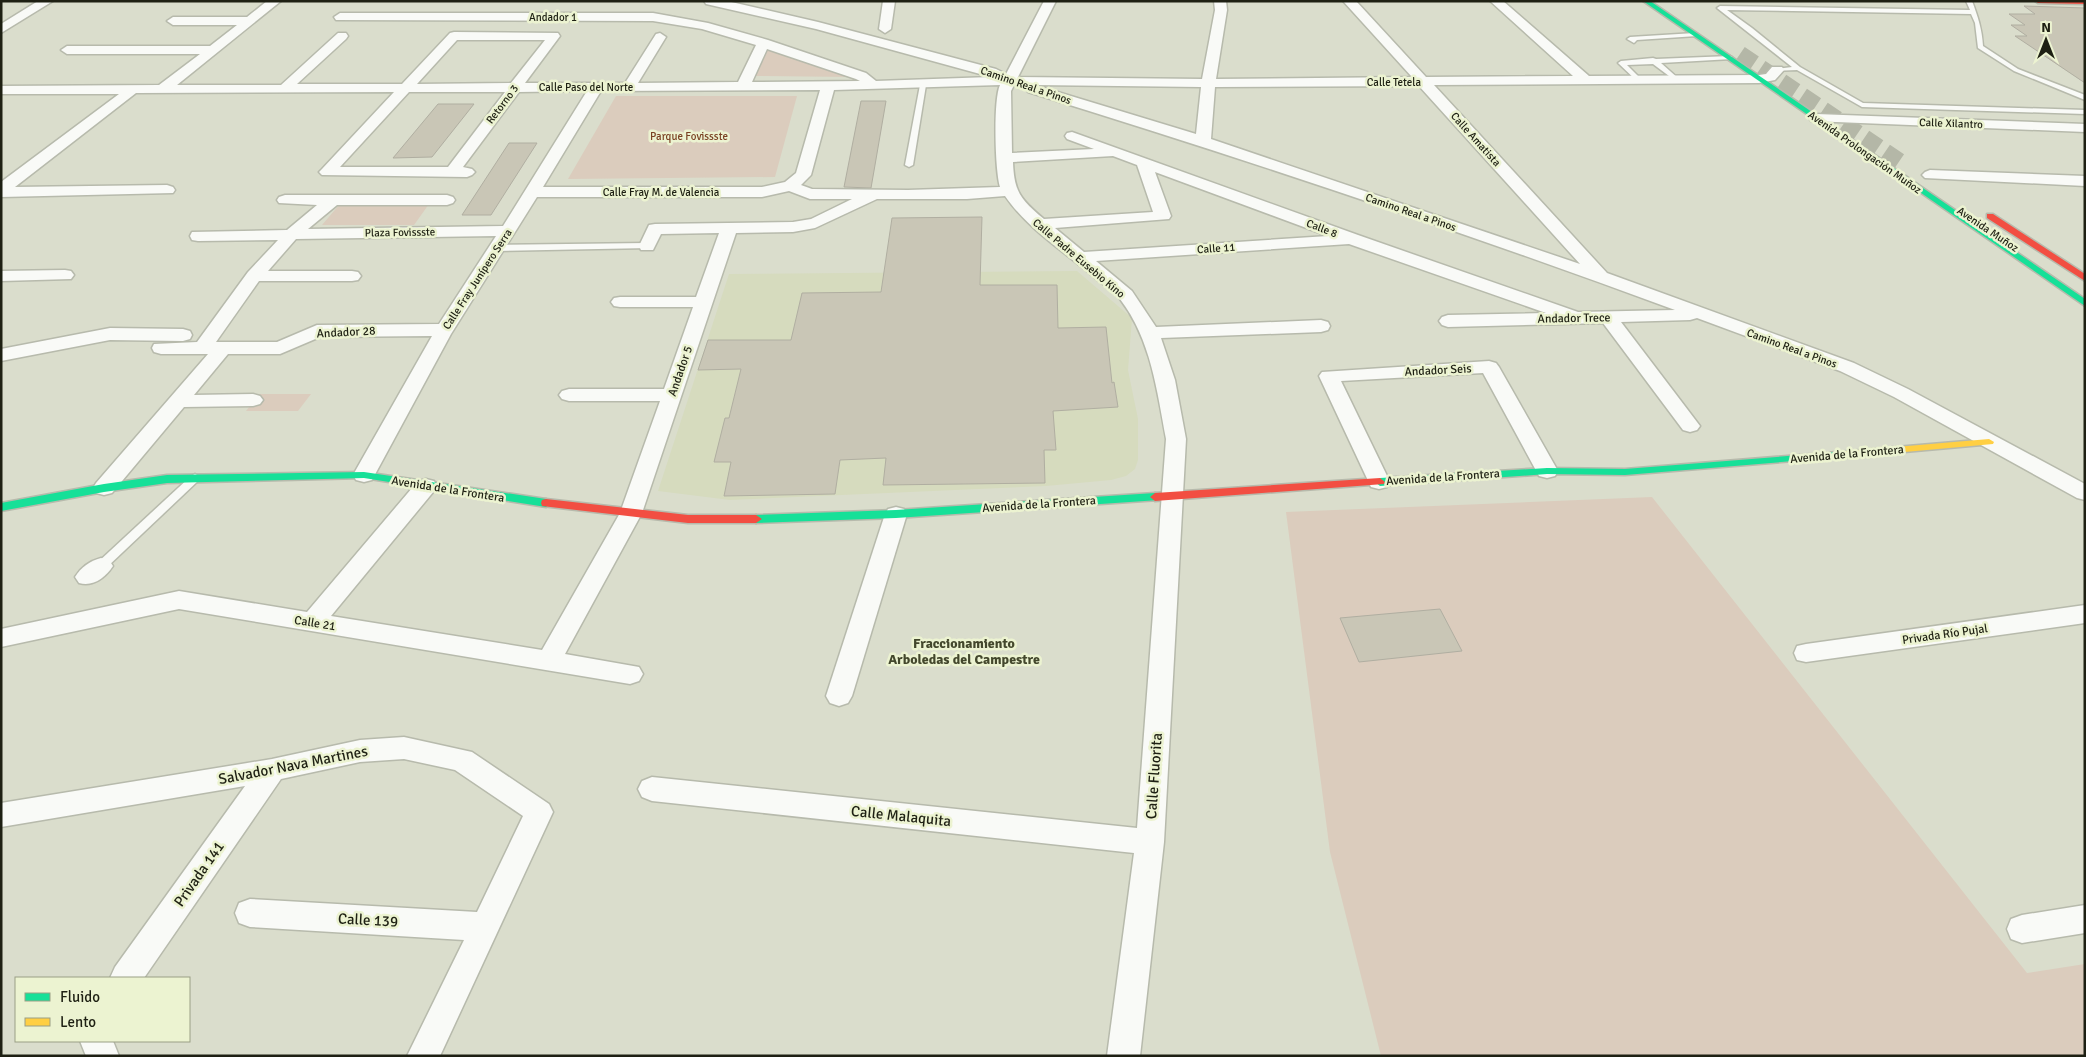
<svg xmlns="http://www.w3.org/2000/svg" width="2086" height="1057" viewBox="0 0 2086 1057" font-family="Signika,sans-serif">
<style>
.built{fill:#d6dbbe}
.green{fill:#dbccbd}
.building{fill:#c9c6b6;stroke:#b0aea1}
.lines{fill:none;stroke-linecap:round;stroke-linejoin:round}
.secondary-tunnel{stroke:#b4b7a7;stroke-width:17;stroke-dasharray:17 8;stroke-linecap:butt}
.lane-casing{stroke:#b7baac;stroke-width:3}
.street-casing{stroke:#b7baac;stroke-width:3}
.fast-casing{stroke:#b7baac;stroke-width:3}
.slow-casing{stroke:#b7baac;stroke-width:3}
.jam-casing{stroke:#b7baac;stroke-width:3}
.lane{fill:#f9faf7;fill-rule:evenodd}
.street{fill:#f9faf7;fill-rule:evenodd}
.fast{fill:#16e098;fill-rule:evenodd}
.slow{fill:#ffcf43;fill-rule:evenodd}
.jam{fill:#f24e42;fill-rule:evenodd}
.labels{text-anchor:middle;stroke-width:5;stroke-linejoin:round;paint-order:stroke}
.far-street-label{font-size:11px;fill:#1e2013;stroke:#ecf3d1}
.far-park-label{font-size:11px;fill:#7a4223;stroke:#ecf3d1}
.street-label{font-size:12px;fill:#1e2013;stroke:#ecf3d1}
.neighbourhood-label{font-size:14px;font-weight:bold;fill:#43472c;stroke:#ecf3d1}
.near-street-label{font-size:15px;fill:#1e2013;stroke:#ecf3d1}
</style>
<rect width="100%" height="100%" fill="#daddcc"/>
<!-- built -->
<polygon class="built" points="1077,271 1132,318 1128,370 1138,419 1138,460 1135,469 1126,476 1111,480 1046,486 730,500 658,491 729,274"/>
<!-- green -->
<g class="green">
<polygon points="767,47 852,77 753,76"/>
<polygon points="616,96 797,96 775,177 568,179"/>
<polygon points="340,204 429,204 414,225 322,225"/>
<polygon points="259,394 311,394 298,411 246,411"/>
<polygon points="1652,497 2027,973 2085,964 2085,1056 1381,1056 1330,852 1286,512"/>
</g>
<!-- building -->
<g class="building">
<polygon points="2024,6 2085,8 2085,83 2015,36 2027,36 2011,25 2025,25 2009,14 2035,14"/>
<polygon points="861,101 886,101 875,165 871,188 844,187"/>
<polygon points="438,104 474,104 432,157 393,158"/>
<polygon points="509,143 537,143 491,215 462,215"/>
<polygon points="982,217 980,285 1057,285 1058,328 1106,327 1112,383 1114,382 1118,407 1053,411 1056,450 1044,450 1045,483 883,485 886,458 840,460 835,494 724,496 731,462 714,462 725,418 729,418 741,369 698,370 708,340 791,340 802,293 881,292 892,218"/>
<polygon points="1440,609 1462,651 1359,662 1340,618"/>
</g>
<g class="lines">
<!-- secondary-tunnel -->
<polyline class="secondary-tunnel" points="1740,54 1902,163"/>
<defs>
<g id="lane">
<path d="M1966 1H1972C1978 17 1982 29 1983 46L2018 69 2085 95V100L2014 71 1978 48 1975 23 1971 14 1727 10 1752 28 1800 67 1863 103 2085 110V114L1862 107 1797 70 1775 71V69L1792 67 1717 8 1720 6 1970 10Z"/>
<polygon points="1695,33 1697,34 1697,36 1637,40 1634,43 1627,39 1630,37"/>
<polygon points="1730,56 1732,57 1732,59 1661,63 1679,79 1679,81 1677,82 1653,64 1627,65 1643,81 1638,82 1618,63 1621,61 1653,58 1656,59"/>
<polygon points="923,83 926,85 913,165 909,167 905,165 920,85"/>
<polygon points="647,243 650,244 650,248 497,251 493,248 497,245"/>
<polygon points="195,474 199,476 200,478 199,480 105,569 97,569 95,566 97,563 191,476"/>
</g>
<g id="street">
<polygon points="38,1 53,1 1,33 1,24"/>
<path d="M267 1H281L177 85H281L338 33H346L348 36 346 39 297 84H402L450 33 454 32 558 33 560 36 525 83H625L656 34 660 33 666 37 638 83 738 82 756 45 702 29 653 21 336 20 334 17 340 13H653L708 23 768 40 866 73 876 81 991 77 816 29 706 4 704 1H727L818 22 996 69 1006 74 1044 1H1056L1018 77 1202 79 1215 10 1214 1H1226L1227 10 1216 79 1412 77 1343 1H1356L1426 77 1573 76 1490 1H1503L1589 76 1759 75 1766 74 1772 67H1782L1784 70 1775 80 1759 83 1434 85 1607 273 1854 363 1908 389 2085 484V500L2077 498 1894 397 1840 371 1697 318 1690 320 1621 322 1700 426 1697 430 1690 432 1683 430 1603 323 1448 327 1442 325 1439 321 1442 317 1448 315 1546 313 1349 244 1096 261 1132 291 1156 327 1321 320 1328 322 1330 326 1328 330 1321 332 1161 338 1175 380 1186 439 1164 842 1140 1056H1107L1134 853 652 801 642 797 638 789 642 781 652 777 1137 828 1166 439C1157 391 1151 339 1120 299 1113 291 1102 284 1094 277 1063 251 1027 228 1005 196L967 199H877L815 228 793 232 736 233 642 513 565 654 639 667 643 674 639 681 630 684 179 609 1 647V629L179 591 307 612 418 481 426 479 434 481 437 486 434 491 331 616 542 650 620 513 660 401H569L562 399 559 395 562 391 569 389H664L693 307H620L614 306 611 302 614 298 620 297H696L719 233 661 234 653 250H641L639 246 649 225 655 224 793 222 811 219 852 199H810L789 191 762 197H537L451 334 372 480 364 482 356 480 353 475 432 336 320 337 280 354H228L194 395 253 394 260 396 263 400 260 404 253 406 184 407 112 493 104 495 96 493 93 488 96 483 208 354H161L154 352 152 348 154 344 197 342 248 272 278 240 198 241 192 240 190 236 192 232 287 230 317 205 279 203 277 200 279 197 285 195H447L453 197 455 200 453 203 447 205H337L308 229 503 226 587 91 519 92 463 167 472 169 475 172 472 175 467 177 322 175 319 172 322 169 394 92 136 93 15 187 167 185 173 187 175 190 173 193 1 197V182L119 94H1V86L159 85 200 54H67L61 50 67 46H210L237 25H173L167 21 173 17H247ZM457 40H545L511 83 417 84ZM767 49 856 79 860 81 752 82ZM1000 85C993 100 995 171 1000 187L908 190 812 189 801 185 811 175 834 90ZM1014 85H1031L1026 89 1028 92C1245 159 1461 231 1675 310L1578 312 1358 235 1072 132 1067 133 1065 136 1067 139 1094 149 1012 153 1011 91ZM1035 85 1201 87 1196 134 1038 86ZM1419 86 1580 264 1211 139 1215 87ZM820 90 796 173 785 182 762 187H543L601 91ZM409 92H505L448 167H340ZM1113 156 1137 165 1153 212 1044 219C1021 200 1014 192 1013 162ZM1155 172 1328 236 1084 252 1055 228 1169 219 1171 216ZM496 236 439 324 317 325 277 342H216L259 281H352L358 280 361 276 358 272 352 271H268L296 239Z"/>
<polygon points="883,1 895,1 891,29 885,33 879,29"/>
<polygon points="1816,114 2085,124 2085,132 1811,121 1809,118 1811,115"/>
<polygon points="1930,170 2085,176 2085,186 1925,178 1922,175 1925,172"/>
<polygon points="65,270 71,271 74,275 71,279 1,281 1,271"/>
<polygon points="110,328 183,329 190,331 192,335 190,339 183,341 110,340 1,361 1,349"/>
<polygon points="1489,361 1496,363 1499,367 1558,471 1555,476 1547,478 1539,476 1483,373 1341,381 1390,482 1387,487 1379,489 1371,487 1319,376 1322,372"/>
<polygon points="896,507 904,509 907,514 852,696 848,703 839,706 830,703 826,696 885,514 888,509"/>
<path d="M101 558 109 560 113 566C105 578 93 587 79 583L75 577C81 567 90 561 101 558Z"/>
<polygon points="2085,605 2085,623 1806,662 1797,660 1794,653 1797,646 1806,644"/>
<polygon points="404,737 472,752 549,804 553,812 440,1056 407,1056 464,940 250,927 239,923 235,913 239,903 250,899 477,912 523,816 455,770 404,759 360,762 281,779 144,978 110,978 115,967 245,786 1,827 1,803 272,759 360,740"/>
<polygon points="2085,905 2085,933 2022,943 2011,939 2007,929 2011,919 2022,915"/>
<polygon points="80,1041 113,1041 119,1056 86,1056"/>
</g>
<g id="fast">
<polygon points="1643,1 1650,1 2085,299 2085,306"/>
<polygon points="1838,452 1843,455 1842,457 1625,475 1547,474 1380,486 1375,482 1380,478 1547,468 1625,469"/>
<polygon points="364,472 546,499 551,503 546,507 364,478 167,483 104,492 1,511 1,503 104,484 167,475"/>
<polygon points="1155,493 1159,494 1160,497 1159,500 896,518 756,523 750,519 756,515 896,510"/>
</g>
<polygon id="slow" points="1989,439 1994,442 1993,444 1838,458 1833,455 1838,452"/>
<g id="jam">
<polygon points="2035,1 2085,1 2085,4 2038,3"/>
<polygon points="1987,214 1993,214 2085,274 2085,281 1987,218"/>
<polygon points="1380,478 1385,482 1384,484 1155,501 1150,497 1155,493"/>
<polygon points="546,499 688,515 756,515 762,519 756,523 688,523 542,506 541,503 542,500"/>
</g>
</defs>
<!-- lane casing -->
<use href="#lane" class="lane-casing"/>
<!-- street casing -->
<use href="#street" class="street-casing"/>
<!-- fast casing -->
<use href="#fast" class="fast-casing"/>
<!-- slow casing -->
<use href="#slow" class="slow-casing"/>
<!-- jam casing -->
<use href="#jam" class="jam-casing"/>
<!-- lane -->
<use href="#lane" class="lane"/>
<!-- street -->
<use href="#street" class="street"/>
<!-- fast -->
<use href="#fast" class="fast"/>
<!-- slow -->
<use href="#slow" class="slow"/>
<!-- jam -->
<use href="#jam" class="jam"/>
</g>
<g class="labels">
<!-- far-street labels -->
<g class="far-street-label">
<text x="553" y="21">Andador 1</text>
<text x="1394" y="86">Calle Tetela</text>
<text transform="translate(1026 85) rotate(19)" y="4">Camino Real a Pinos</text>
<text x="586" y="91">Calle Paso del Norte</text>
<text transform="translate(502 104) rotate(-53)" y="4">Retorno 3</text>
<text transform="translate(1951 123) rotate(2)" y="4">Calle Xilantro</text>
<text transform="translate(1476 139) rotate(48)" y="4">Calle Amatista</text>
<text transform="translate(1865 152) rotate(35)" y="4">Avenida Prolongación Muñoz</text>
<text x="661" y="196">Calle Fray M. de Valencia</text>
<text transform="translate(1411 212) rotate(19)" y="4">Camino Real a Pinos</text>
<text transform="translate(1322 228) rotate(21)" y="4">Calle 8</text>
<text transform="translate(1988 229) rotate(34)" y="4">Avenida Muñoz</text>
<text transform="translate(400 232) rotate(-1)" y="4">Plaza Fovissste</text>
<text transform="translate(1216 248) rotate(-4)" y="4">Calle 11</text>
<text transform="translate(1079 258) rotate(40)" y="4">Calle Padre Eusebio Kino</text>
<text transform="translate(477 279) rotate(-57)" y="4">Calle Fray Junípero Serra</text>
<text transform="translate(1792 348) rotate(20)" y="4">Camino Real a Pinos</text>
</g>
<!-- far-park labels -->
<g class="far-park-label">
<text x="689" y="140">Parque Fovissste</text>
</g>
<!-- street labels -->
<g class="street-label">
<text transform="translate(1574 318) rotate(-1)" y="4">Andador Trece</text>
<text transform="translate(346 332) rotate(-3)" y="4">Andador 28</text>
<text transform="translate(1438 370) rotate(-3)" y="4">Andador Seis</text>
<text transform="translate(680 371) rotate(-71)" y="4">Andador 5</text>
<text transform="translate(1847 454) rotate(-5)" y="4">Avenida de la Frontera</text>
<text transform="translate(1443 477) rotate(-4)" y="4">Avenida de la Frontera</text>
<text transform="translate(448 489) rotate(9)" y="4">Avenida de la Frontera</text>
<text transform="translate(1039 504) rotate(-4)" y="4">Avenida de la Frontera</text>
<text transform="translate(315 623) rotate(9)" y="4">Calle 21</text>
<text transform="translate(1945 634) rotate(-8)" y="4">Privada Río Pujal</text>
</g>
<!-- neighbourhood labels -->
<g class="neighbourhood-label">
<text x="964" y="648">Fraccionamiento<tspan x="964" dy="16">Arboledas del Campestre</tspan></text>
</g>
<!-- near-street labels -->
<g class="near-street-label">
<text transform="translate(293 765) rotate(-11)" y="5">Salvador Nava Martines</text>
<text transform="translate(1154 776) rotate(-86)" y="5">Calle Fluorita</text>
<text transform="translate(901 816) rotate(6)" y="5">Calle Malaquita</text>
<text transform="translate(199 874) rotate(-55)" y="5">Privada 141</text>
<text transform="translate(368 920) rotate(3)" y="5">Calle 139</text>
</g>
</g>
<!-- border -->
<rect width="2086" height="1057" fill="none" stroke="#1e2013" stroke-width="5"/>
<!-- legend -->
<rect x="15" y="977" width="175" height="65" fill="#ecf3d1" stroke="#9a9f85"/>
<rect x="25" y="993" width="25" height="8" fill="#16e098" stroke="#9a9f85"/>
<text x="60" y="1002" font-size="15" fill="#1e2013">Fluido</text>
<rect x="25" y="1018" width="25" height="8" fill="#ffcf43" stroke="#9a9f85"/>
<text x="60" y="1027" font-size="15" fill="#1e2013">Lento</text>
<!-- north arrow -->
<g transform="translate(2046 40)" stroke="#ecf3d1" stroke-width="4" paint-order="stroke">
<path d="M0-4L9 19L0 12L-9 19Z" fill="#1e2013"/>
<text y="-8" font-size="14" font-weight="bold" text-anchor="middle" fill="#1e2013">N</text>
</g>
</svg>
